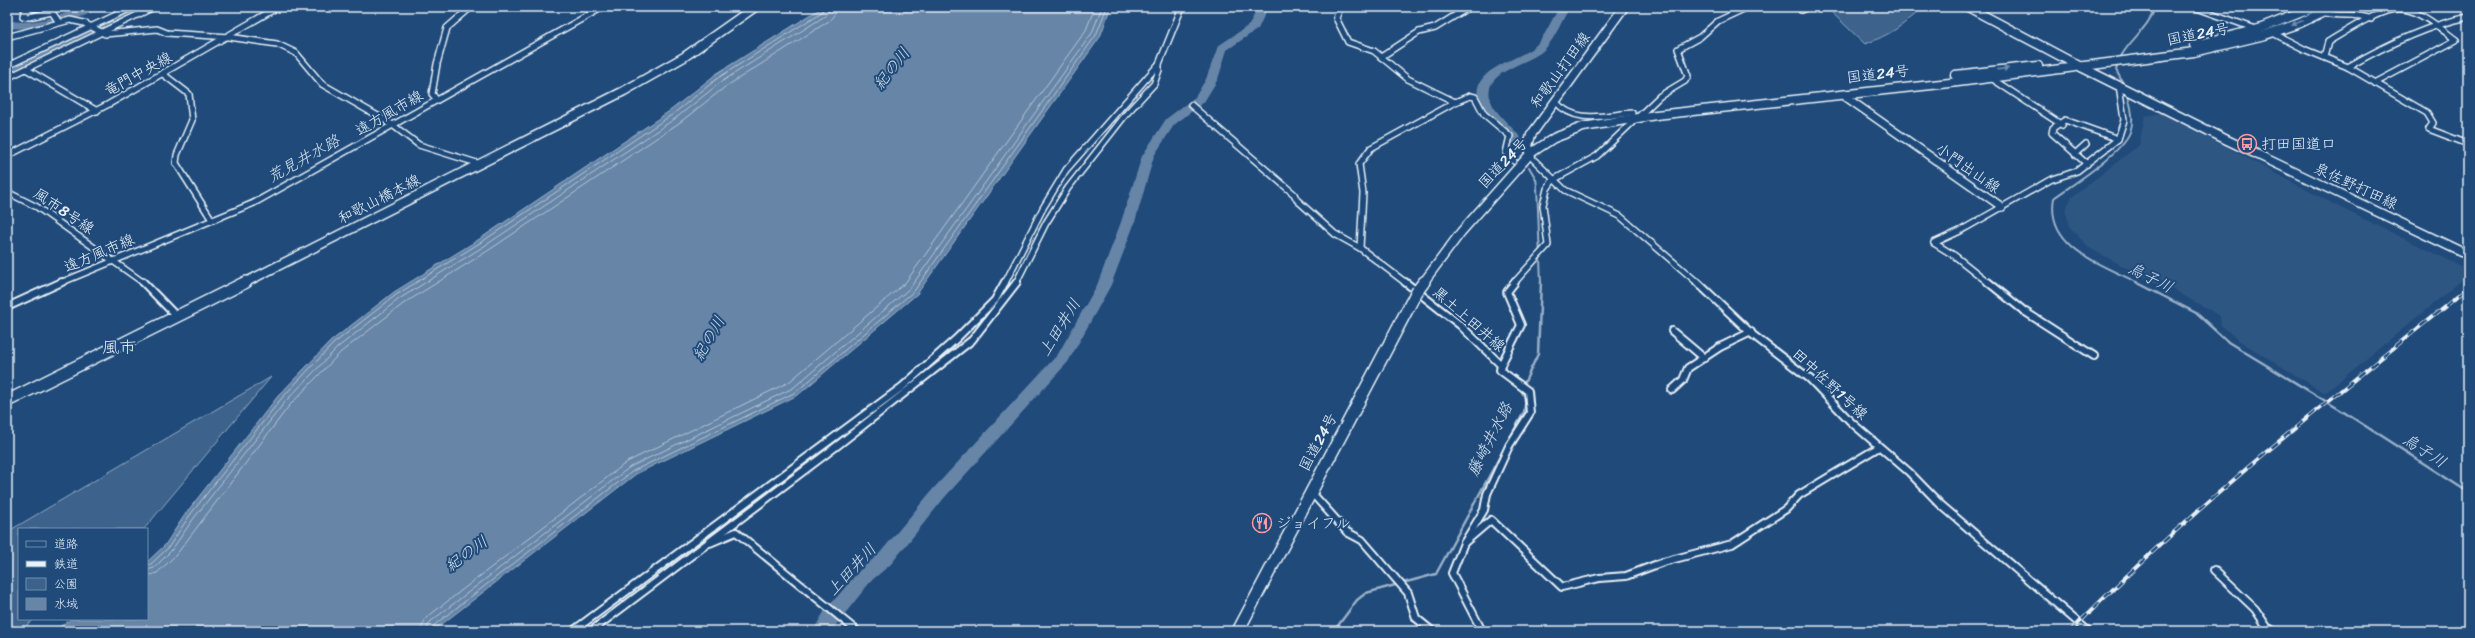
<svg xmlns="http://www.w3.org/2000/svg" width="2475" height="638" viewBox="0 0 2475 638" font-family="Sriracha,'Klee One',sans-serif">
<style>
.built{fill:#2e5683}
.green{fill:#3c628c;stroke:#92aac2}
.water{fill:#6685a7;stroke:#9ab0c7}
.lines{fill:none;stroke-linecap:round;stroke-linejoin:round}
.shore{stroke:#b4c6d8;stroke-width:1}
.stream-far1{stroke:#9ab0c7;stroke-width:2}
.stream{stroke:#9ab0c7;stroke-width:2.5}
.river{fill:#6685a7;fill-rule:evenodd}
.minor-far1-casing{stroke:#e8f1f8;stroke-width:8}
.minor-casing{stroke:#e8f1f8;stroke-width:10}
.tertiary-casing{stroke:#e8f1f8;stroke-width:10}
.primary-far1-casing{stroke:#e8f1f8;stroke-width:11}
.primary-casing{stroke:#e8f1f8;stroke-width:14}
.trunk-far1-casing{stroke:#e8f1f8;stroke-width:11}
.trunk-casing{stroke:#e8f1f8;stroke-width:14}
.minor-far1{stroke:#1f4a7a;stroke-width:5}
.minor{stroke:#1f4a7a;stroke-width:6}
.tertiary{stroke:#1f4a7a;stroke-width:7}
.primary-far1{stroke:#1f4a7a;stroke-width:8}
.primary{stroke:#1f4a7a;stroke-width:11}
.trunk-far1{stroke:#1f4a7a;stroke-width:8}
.trunk{stroke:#1f4a7a;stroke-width:11}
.rail-casing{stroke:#e8f1f8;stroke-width:4}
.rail{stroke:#1f4a7a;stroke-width:2.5;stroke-dasharray:8;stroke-linecap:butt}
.trunk-bridge-casing{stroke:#e8f1f8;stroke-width:14;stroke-linecap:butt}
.trunk-bridge{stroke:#1f4a7a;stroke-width:11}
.oneway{fill:#6f8dac}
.labels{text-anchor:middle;stroke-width:4;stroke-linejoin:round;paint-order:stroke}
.street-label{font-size:15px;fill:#e8f1f8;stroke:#1f4a7a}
.poi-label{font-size:15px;fill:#e8f1f8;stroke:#1f4a7a;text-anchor:start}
.water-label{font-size:16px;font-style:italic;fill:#d4e1ec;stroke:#1f4a7a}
.quarter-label{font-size:17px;fill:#e8f1f8;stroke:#1f4a7a}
</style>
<rect width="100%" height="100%" fill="#1f4a7a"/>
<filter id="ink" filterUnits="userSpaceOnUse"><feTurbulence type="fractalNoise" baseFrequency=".025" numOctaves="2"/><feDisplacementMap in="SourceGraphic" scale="8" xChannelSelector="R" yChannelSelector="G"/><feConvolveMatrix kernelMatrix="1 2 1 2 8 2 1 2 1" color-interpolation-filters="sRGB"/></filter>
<g filter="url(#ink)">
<!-- built -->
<polygon class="built" points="2162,113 2341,208 2465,268 2468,269 2468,275 2325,393 2238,340 2221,325 2220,316 2165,285 2163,287 2091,249 2071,229 2065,210 2072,197 2139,145 2145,116"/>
<!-- green -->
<g class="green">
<path d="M1826 7H1923C1906 24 1888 36 1865 44Z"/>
<polygon points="271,377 144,529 19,529 19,619 35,619 19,631 7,631 7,532"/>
</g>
<!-- water -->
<polygon class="water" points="823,7 1111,7 1100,37 917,294 798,395 636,474 433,631 54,631 71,619 147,619 147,562 165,545 186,513 278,396 331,341 394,292 481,238 671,110 716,74"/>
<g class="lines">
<!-- shore -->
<g class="shore">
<polyline points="147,565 151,564 168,548 190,515 281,399 333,344 396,295 483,241 673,114 718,78 822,12 824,7"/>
<polyline points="147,570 154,568 171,551 194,518 285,402 337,348 399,299 486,245 676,118 721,82 825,16 830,7"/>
<polyline points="147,576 157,573 176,555 289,406 341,352 403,304 489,250 679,123 725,87 829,21 834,15 836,7"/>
<polyline points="420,631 426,618 627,462 789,382 905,283 1086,30 1095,7"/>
<polyline points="426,631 430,622 630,467 793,388 910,288 1092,33 1102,7"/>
<polyline points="431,631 433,626 633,471 796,392 914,291 1096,35 1107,7"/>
</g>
<!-- stream-far1 -->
<g class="stream-far1">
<path d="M2119 60C2128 40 2149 29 2155 7"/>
<polyline points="2118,65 2116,70 2125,87"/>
<path d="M2127 93C2131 105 2135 120 2130 132 2122 153 2073 184 2054 198 2045 247 2103 265 2138 283"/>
<polyline points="1529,167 1536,179 1537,186 1541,283"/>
<polyline points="243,205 274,189"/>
<polyline points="70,276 196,224"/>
</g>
<!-- stream -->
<g class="stream">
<polyline points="2136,282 2196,313 2228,342 2342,411 2468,492"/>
<polyline points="1334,631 1357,600 1366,593 1436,574 1524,412 1526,399 1521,390 1538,354 1541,282"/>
</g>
<!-- river -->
<g class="river">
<polygon points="7,7 19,7 7,14"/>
<path d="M83 7H98C89 20 23 33 7 27V20C34 26 58 16 83 7Z"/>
<polygon points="134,7 148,7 7,75 7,68"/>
<polygon points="1258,7 1268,7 1258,29 1227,50 1218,79 1204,102 1174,125 1154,156 1135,222 1111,285 1068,362 945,497 891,564 871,581 831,631 813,631 824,612 859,571 879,554 933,489 1058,354 1097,285 1121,222 1142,156 1166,119 1195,97 1206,79 1218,46 1249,25"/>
<path d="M1560 7H1570C1562 20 1556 37 1545 49 1529 65 1480 71 1491 101 1497 117 1515 127 1523 142L1521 145H1513C1503 130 1485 118 1479 101 1468 69 1518 61 1535 46 1546 36 1551 19 1560 7Z"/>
</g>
<defs>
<g id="minor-far1">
<polyline points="37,7 24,12 23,16 29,17 52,12 58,21"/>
<polyline points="1335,7 1339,11 1336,18 1348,42 1374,51 1408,79 1455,102 1470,96 1475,97 1484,114 1510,136 1506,153 1514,161"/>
<polyline points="2194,7 2256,29"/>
<polyline points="1801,10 1808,7"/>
<path d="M2321 12C2338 18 2355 12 2371 19"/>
<polyline points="2271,32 2306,50 2348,67 2427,113 2433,123 2429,129 2468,144"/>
<polyline points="7,37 70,20 84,23 105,34 157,29 167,33 229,37 277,44 296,53 322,84 390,123 419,145 480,164"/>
<polyline points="1381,57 1419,32 1435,28 1469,7"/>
<path d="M2324 57 2328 42C2345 32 2383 6 2403 9 2422 12 2441 29 2456 40L2375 83"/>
<polyline points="7,66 133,7"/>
<path d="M2348 67C2386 45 2425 26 2468 17"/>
<polyline points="26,69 97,111"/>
<polyline points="163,74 189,94 192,120 177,155 176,163 212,220"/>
<polyline points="7,78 154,7"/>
<polyline points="1991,78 2062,125"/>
<polyline points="437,100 432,94 437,64 447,28 471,7"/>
<path d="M1555 101C1575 125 1605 115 1632 113"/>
<polyline points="1191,105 1294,194 1297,200 1335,234 1360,248 1406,283"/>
<polyline points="1531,153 1533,159 1565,190 1620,216 1698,283"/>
<polyline points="2075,154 2086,144"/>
<polyline points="7,156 109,104 278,7"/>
<polyline points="2087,164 2052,133 2053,128 2065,120 2118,139"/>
<polyline points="7,192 37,207 144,283"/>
<polyline points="1934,243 1960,231 2050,180 2077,171 2118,139 2124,120 2119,85"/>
<polyline points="1934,243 1955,256 1989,283"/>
<polyline points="1360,248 1363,193 1359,164 1371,148 1455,102"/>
<polyline points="60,283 254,203 603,7"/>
<polyline points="1005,283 1043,208 1066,170 1159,64 1182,7"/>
<polyline points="1016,283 1046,223 1068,188 1127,113 1154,84 1159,70 1159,64"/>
<polyline points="1514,283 1548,245 1543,205 1547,189 1553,180 1597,156 1660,96 1685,81 1688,76 1678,49 1700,37 1718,21 1748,7"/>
</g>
<g id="minor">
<polyline points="143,282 177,317"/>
<polyline points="1405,282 1460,325 1501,365 1521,325 1507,292 1515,282"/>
<polyline points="1697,282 1753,335 1810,379 1851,422 1909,472 1940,504 2088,631"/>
<polyline points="1988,282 2024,311 2094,356"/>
<polyline points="7,307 62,282"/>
<polyline points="1672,331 1704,358"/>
<polyline points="1672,390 1683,380 1688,368 1720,347 1751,332"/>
<polyline points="1311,492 1347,532 1362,540 1408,593 1416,618 1432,631"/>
<polyline points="710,543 736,532 857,631"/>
<polyline points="1464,543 1491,520 1562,587 1599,578 1626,576 1663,562 1732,544 1786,509 1799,495 1879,447"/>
<polyline points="2214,570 2255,609 2267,627 2274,631"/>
<polyline points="573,631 902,387 956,339 995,300 1005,282"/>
<polyline points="591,631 838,445 972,340 1017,282"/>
<polyline points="1482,631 1452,573 1464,543 1484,510 1487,494 1509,446 1530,413 1528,391 1500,370 1501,365"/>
</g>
<polyline id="tertiary" points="1843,95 2002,207"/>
<g id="primary-far1">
<polyline points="2081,67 2227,140 2468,255"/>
<polyline points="1531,153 1528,146 1531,135 1624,7"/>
<polyline points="244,283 624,91 684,57 755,7"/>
</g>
<polyline id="primary" points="7,401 246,282"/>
<g id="trunk-far1">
<polyline points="1968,7 2081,67"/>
<polyline points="2195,45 2259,29 2315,7"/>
<polyline points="1955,75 2038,66"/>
<polyline points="1423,283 1461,232 1531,153 1554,138 1583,127 1656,115 1950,83 2194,52 2265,35 2300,23 2333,7"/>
</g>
<g id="trunk">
<polyline points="1418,290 1424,282"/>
<polyline points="1238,631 1415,295"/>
</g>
</defs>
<!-- minor-far1 casing -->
<use href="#minor-far1" class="minor-far1-casing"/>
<!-- minor casing -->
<use href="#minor" class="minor-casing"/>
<!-- tertiary casing -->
<use href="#tertiary" class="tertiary-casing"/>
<!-- primary-far1 casing -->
<use href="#primary-far1" class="primary-far1-casing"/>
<!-- primary casing -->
<use href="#primary" class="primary-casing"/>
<!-- trunk-far1 casing -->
<use href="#trunk-far1" class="trunk-far1-casing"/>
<!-- trunk casing -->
<use href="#trunk" class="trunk-casing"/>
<!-- minor-far1 -->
<use href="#minor-far1" class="minor-far1"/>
<!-- minor -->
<use href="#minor" class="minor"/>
<!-- tertiary -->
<use href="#tertiary" class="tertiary"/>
<!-- primary-far1 -->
<use href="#primary-far1" class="primary-far1"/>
<!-- primary -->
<use href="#primary" class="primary"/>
<!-- trunk-far1 -->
<use href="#trunk-far1" class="trunk-far1"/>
<!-- trunk -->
<use href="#trunk" class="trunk"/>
<defs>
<path id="rail" d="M2071 631C2194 505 2332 398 2468 288"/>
</defs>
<!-- rail casing -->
<use href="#rail" class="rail-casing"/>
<!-- rail -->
<use href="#rail" class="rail"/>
<defs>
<polyline id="trunk-bridge" points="1415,295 1418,290"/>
</defs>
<!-- trunk-bridge casing -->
<use href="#trunk-bridge" class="trunk-bridge-casing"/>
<!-- trunk-bridge -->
<use href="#trunk-bridge" class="trunk-bridge"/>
</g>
<!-- one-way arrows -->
<defs><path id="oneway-solid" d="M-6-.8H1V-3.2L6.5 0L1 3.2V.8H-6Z"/></defs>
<g class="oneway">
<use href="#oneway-solid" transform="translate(2297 23) rotate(158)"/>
<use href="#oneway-solid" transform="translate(2003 69) rotate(-7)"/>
</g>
</g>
<!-- icons -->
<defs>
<symbol id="bus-ring" viewBox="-11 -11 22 22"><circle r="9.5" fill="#1f4a7a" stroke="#ff9aa2" stroke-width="1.5"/><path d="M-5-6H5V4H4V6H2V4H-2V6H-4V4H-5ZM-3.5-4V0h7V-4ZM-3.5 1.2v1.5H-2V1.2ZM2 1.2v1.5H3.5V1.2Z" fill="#ff9aa2"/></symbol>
<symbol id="restaurant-ring" viewBox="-11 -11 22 22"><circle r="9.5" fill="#1f4a7a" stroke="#ff9aa2" stroke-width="1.5"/><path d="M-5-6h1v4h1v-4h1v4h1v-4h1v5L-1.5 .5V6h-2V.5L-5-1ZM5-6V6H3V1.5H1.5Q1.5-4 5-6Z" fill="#ff9aa2"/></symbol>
</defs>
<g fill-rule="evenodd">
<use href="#bus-ring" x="2236" y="133" width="22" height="22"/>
<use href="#restaurant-ring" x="1251" y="512" width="22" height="22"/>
</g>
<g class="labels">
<!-- street labels -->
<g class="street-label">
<text transform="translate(2198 34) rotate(-11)" y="5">国道24号</text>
<text transform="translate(1560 70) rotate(-54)" y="5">和歌山打田線</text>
<text transform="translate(138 74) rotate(-29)" y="5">竜門中央線</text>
<text transform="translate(1878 74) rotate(-7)" y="5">国道24号</text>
<text transform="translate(389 113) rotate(-30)" y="5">遠方風市線</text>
<text transform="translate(1503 163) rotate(-46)" y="5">国道24号</text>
<text transform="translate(1968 168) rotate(35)" y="5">小門出山線</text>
<text transform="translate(2356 186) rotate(25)" y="5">泉佐野打田線</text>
<text transform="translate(379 199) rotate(-27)" y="5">和歌山橋本線</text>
<text transform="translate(64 211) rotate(34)" y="5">風市8号線</text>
<text transform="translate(99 253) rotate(-23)" y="5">遠方風市線</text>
<text transform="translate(1469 319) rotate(41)" y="5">黒土上田井線</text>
<text transform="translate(1830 384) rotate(43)" y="5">田中佐野1号線</text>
<text transform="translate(1318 442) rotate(-62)" y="5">国道24号</text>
</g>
<!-- poi labels -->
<g class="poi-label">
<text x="2261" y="149">打田国道口</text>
<text x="1276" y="528">ジョイフル</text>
</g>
<!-- water labels -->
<g class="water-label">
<text transform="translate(891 68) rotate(-52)" y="6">紀の川</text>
<text transform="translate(303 158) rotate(-29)" y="6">荒見井水路</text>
<text transform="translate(2151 277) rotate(27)" y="6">烏子川</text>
<text transform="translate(1059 327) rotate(-58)" y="6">上田井川</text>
<text transform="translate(708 338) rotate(-60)" y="6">紀の川</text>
<text transform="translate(1489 439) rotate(-63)" y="6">藤崎井水路</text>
<text transform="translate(2425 450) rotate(33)" y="6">烏子川</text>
<text transform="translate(466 553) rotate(-36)" y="6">紀の川</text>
<text transform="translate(851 569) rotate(-47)" y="6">上田井川</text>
</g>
<!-- quarter labels -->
<g class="quarter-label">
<text x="119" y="353">風市</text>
</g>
</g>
<!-- margin -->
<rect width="2475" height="638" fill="none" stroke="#1f4a7a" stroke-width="24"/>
<rect x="12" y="12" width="2451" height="614" fill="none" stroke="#e8f1f8" stroke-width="1.5" filter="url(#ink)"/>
<!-- legend -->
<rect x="18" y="528" width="130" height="92" fill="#1f4a7a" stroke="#6f8dac"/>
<rect x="26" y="541" width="20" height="6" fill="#1f4a7a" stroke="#6f8dac"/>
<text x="54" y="548" font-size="12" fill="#e8f1f8">道路</text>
<rect x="26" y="561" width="20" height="6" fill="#e8f1f8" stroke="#6f8dac"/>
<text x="54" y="568" font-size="12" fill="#e8f1f8">鉄道</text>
<rect x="26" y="578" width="20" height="12" fill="#3c628c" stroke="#6f8dac"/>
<text x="54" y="588" font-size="12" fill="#e8f1f8">公園</text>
<rect x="26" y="598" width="20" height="12" fill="#6685a7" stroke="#6f8dac"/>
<text x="54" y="608" font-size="12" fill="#e8f1f8">水域</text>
</svg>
